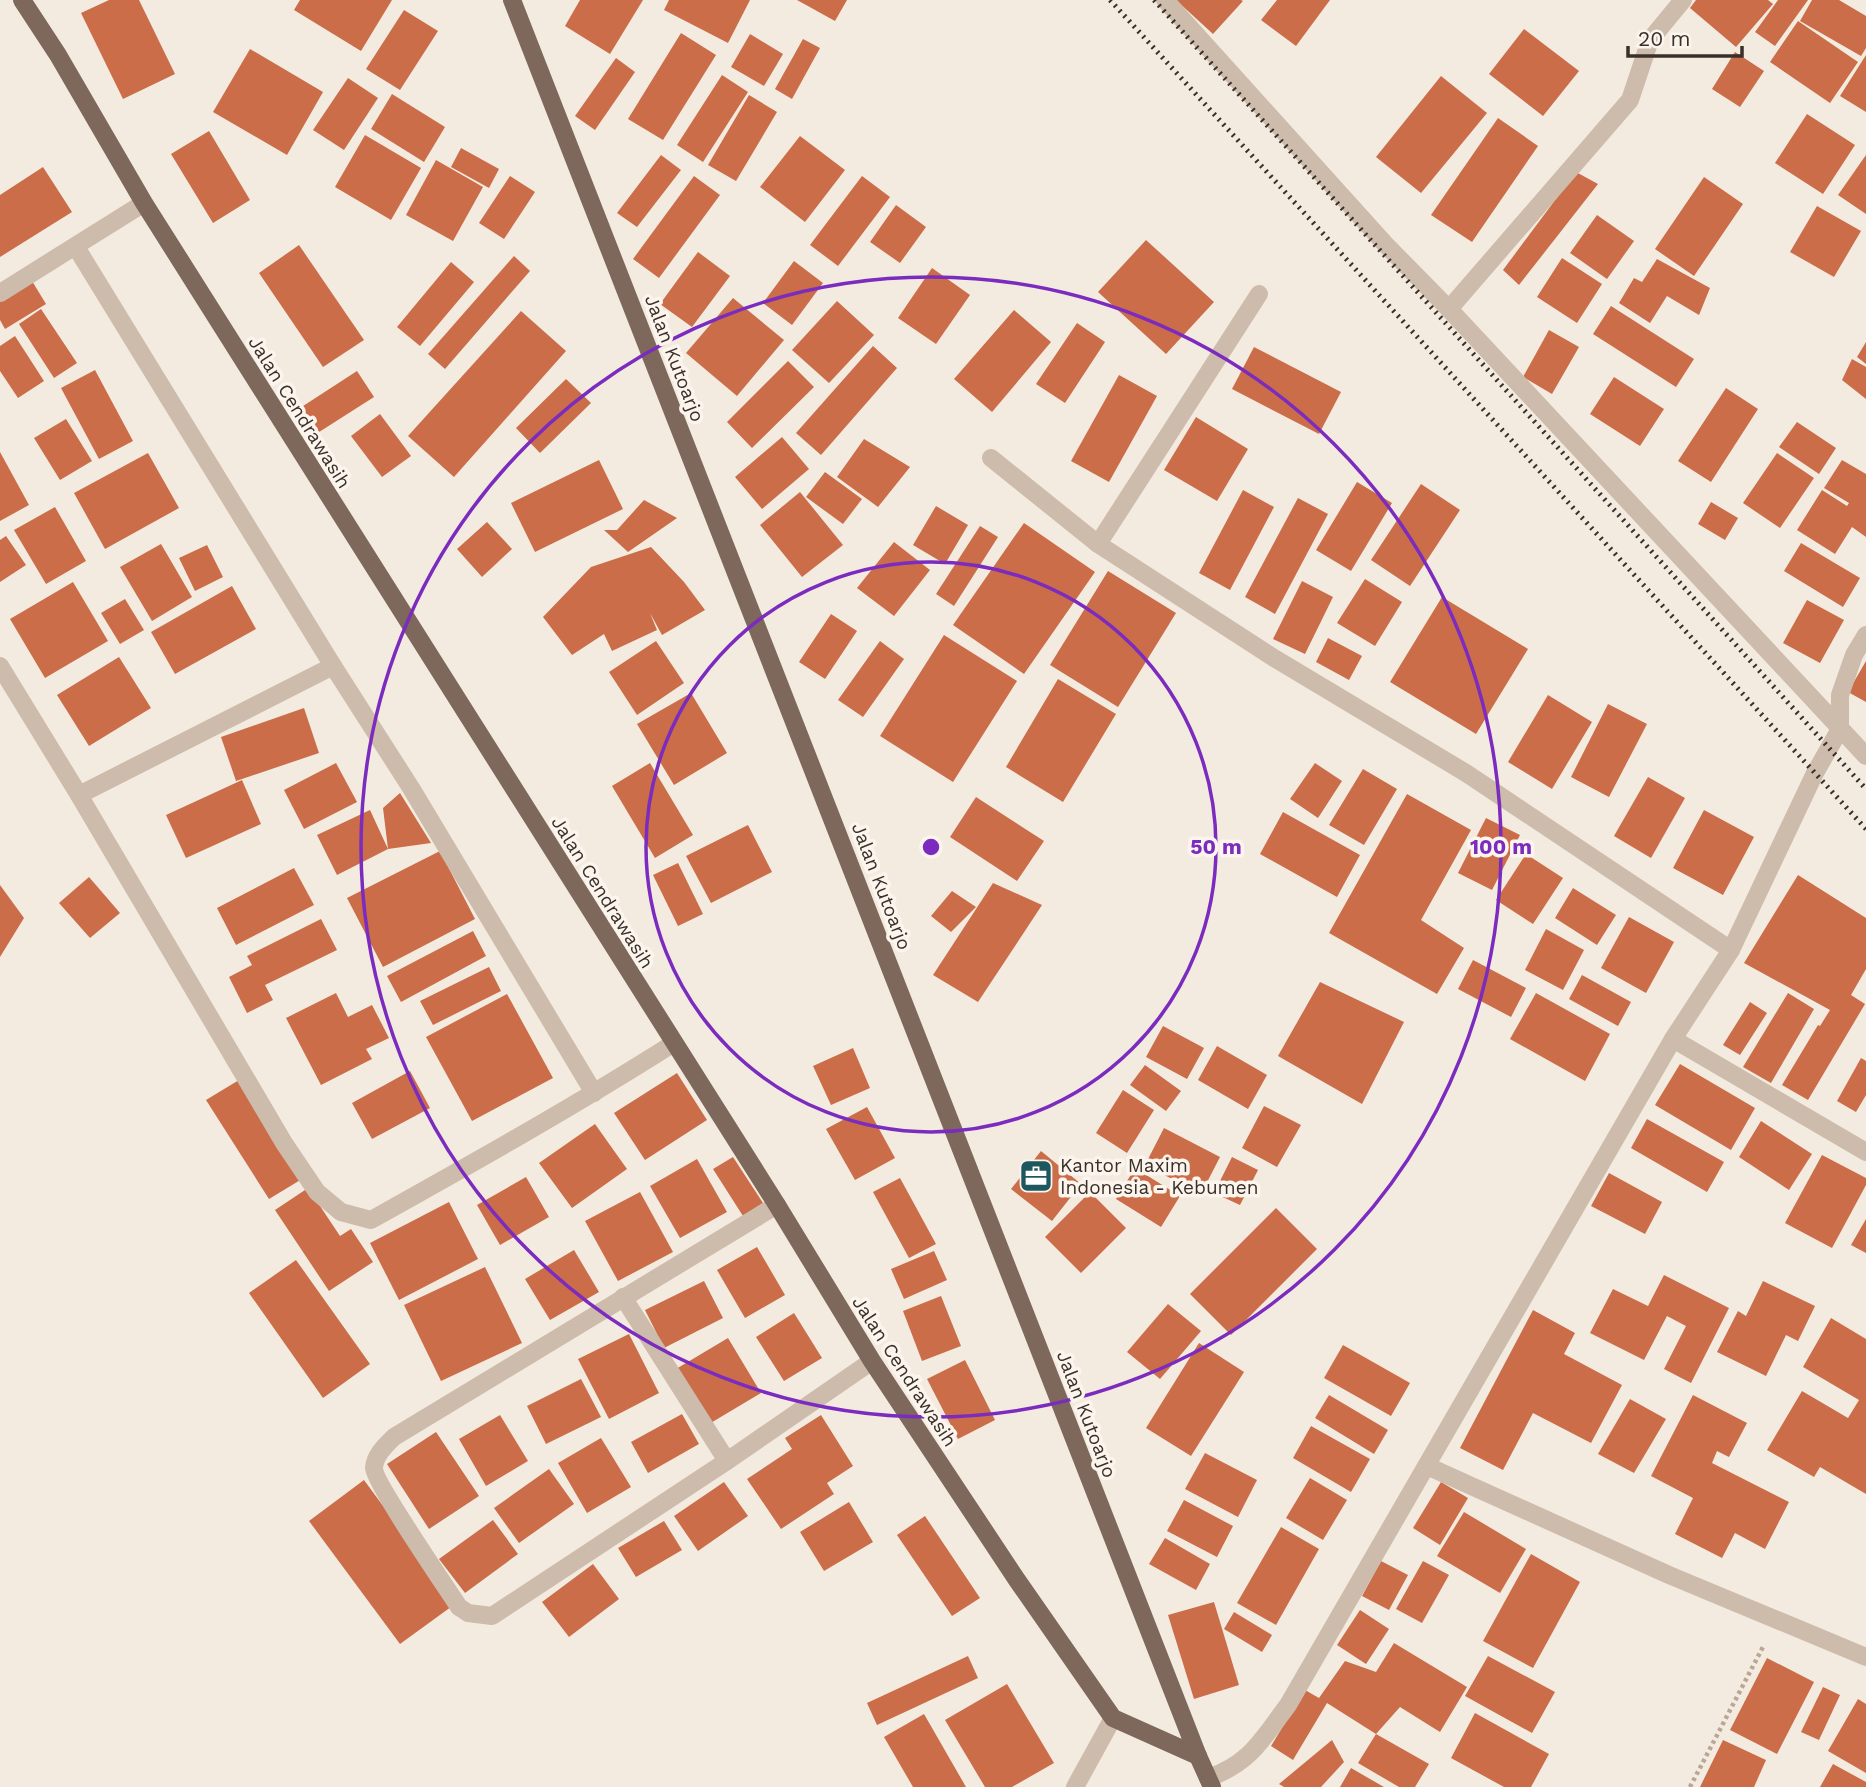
<svg xmlns="http://www.w3.org/2000/svg" width="1866" height="1787" viewBox="0 0 1866 1787" font-family="'Work Sans',sans-serif">
<style>
.building{fill:#ca6d48}
.lines{fill:none;stroke-linecap:round;stroke-linejoin:round}
.path{stroke:#b9a695;stroke-width:4.5;stroke-dasharray:3.5 3.5;stroke-linecap:butt}
.minor{stroke:#cdbcab;stroke-width:18}
.major{stroke:#7d685b;stroke-width:18}
.rail{stroke:#3a302a;stroke-width:5;stroke-dasharray:2 5;stroke-linecap:butt}
.ring{fill:none;stroke:#7b2cbf;stroke-width:3.5}
.labels{text-anchor:middle;stroke-width:7;stroke-linejoin:round;paint-order:stroke}
.street-label{font-size:19px;fill:#3a302a;stroke:#fbf5ed}
.poi-label{font-size:19px;fill:#3a302a;stroke:#fbf5ed;text-anchor:start}
.centre{fill:#7b2cbf;stroke:#fbf5ed;stroke-width:3.5}
.ring-label{font-size:21px;text-anchor:middle;font-weight:bold;fill:#7b2cbf;stroke:#fbf5ed;stroke-width:7;stroke-linejoin:round;paint-order:stroke}
</style>
<rect width="100%" height="100%" fill="#f4ebe0"/>
<!-- building -->
<g class="building">
<polygon points="109,0 139,0 175,74 123,99 81,13"/>
<polygon points="300,0 392,0 361,51 294,10"/>
<polygon points="580,0 643,0 610,54 565,26"/>
<polygon points="669,0 750,0 728,43 664,10"/>
<polygon points="797,0 847,0 835,21"/>
<polygon points="1176,0 1241,0 1243,1 1213,34"/>
<polygon points="1277,0 1330,0 1296,46 1261,20"/>
<polygon points="1696,0 1768,0 1773,4 1736,47 1690,8"/>
<polygon points="1778,0 1808,0 1775,46 1755,32"/>
<polygon points="1812,0 1839,0 1866,16 1866,48 1861,56 1800,21"/>
<polygon points="404,10 438,31 400,90 366,69"/>
<polygon points="1798,21 1858,62 1830,103 1770,62"/>
<polygon points="1524,29 1579,71 1543,116 1489,74"/>
<polygon points="681,33 716,55 663,140 628,119"/>
<polygon points="750,34 783,54 764,86 731,67"/>
<polygon points="803,39 820,48 792,99 775,89"/>
<polygon points="250,49 323,92 287,155 213,112"/>
<polygon points="1735,52 1764,71 1740,107 1712,89"/>
<polygon points="1866,55 1866,112 1840,96"/>
<polygon points="616,58 635,72 595,130 575,116"/>
<polygon points="722,75 748,92 703,162 677,145"/>
<polygon points="1441,76 1487,113 1421,193 1376,157"/>
<polygon points="348,78 378,98 344,150 313,130"/>
<polygon points="392,94 445,127 424,162 371,129"/>
<polygon points="749,95 777,112 736,181 708,165"/>
<polygon points="1807,114 1855,145 1823,194 1775,163"/>
<polygon points="1498,118 1538,146 1472,242 1431,215"/>
<polygon points="209,131 250,200 213,223 171,154"/>
<polygon points="365,135 421,168 391,220 335,187"/>
<polygon points="800,136 845,170 805,222 760,187"/>
<polygon points="461,148 499,169 489,188 451,167"/>
<polygon points="661,155 681,170 637,227 617,213"/>
<polygon points="1866,155 1866,214 1838,195"/>
<polygon points="436,160 483,187 453,241 406,215"/>
<polygon points="43,167 72,212 0,257 0,195"/>
<polygon points="1576,172 1598,184 1519,285 1503,270"/>
<polygon points="510,176 535,192 504,239 479,223"/>
<polygon points="694,176 720,195 659,278 633,259"/>
<polygon points="862,176 890,197 838,266 810,245"/>
<polygon points="1704,177 1743,204 1694,276 1655,249"/>
<polygon points="896,205 926,227 900,263 870,242"/>
<polygon points="1817,206 1861,231 1834,277 1790,252"/>
<polygon points="1597,215 1634,241 1607,279 1570,253"/>
<polygon points="1146,240 1214,302 1166,354 1098,292"/>
<polygon points="299,245 364,340 323,367 259,273"/>
<polygon points="698,252 730,276 692,327 660,304"/>
<polygon points="514,256 530,271 445,369 428,354"/>
<polygon points="1562,258 1602,284 1577,323 1537,297"/>
<polygon points="1657,259 1710,288 1699,315 1667,296 1650,323 1619,303 1634,278 1642,282"/>
<polygon points="794,261 823,283 792,325 763,303"/>
<polygon points="451,262 474,282 420,346 397,327"/>
<polygon points="932,268 970,295 936,344 898,318"/>
<polygon points="32,281 46,304 5,329 0,320 0,301"/>
<polygon points="733,298 784,340 737,396 686,353"/>
<polygon points="837,301 874,335 829,383 792,350"/>
<polygon points="1611,306 1694,359 1676,387 1593,334"/>
<polygon points="41,309 77,363 54,378 19,324"/>
<polygon points="1014,310 1051,342 992,412 954,379"/>
<polygon points="521,311 566,351 454,477 408,436"/>
<polygon points="1077,323 1105,342 1065,403 1036,384"/>
<polygon points="1549,330 1579,347 1552,394 1523,377"/>
<polygon points="15,336 44,381 18,398 0,371 0,346"/>
<polygon points="1866,342 1866,364 1857,357"/>
<polygon points="873,346 897,368 821,455 796,433"/>
<polygon points="1254,347 1341,392 1319,434 1232,389"/>
<polygon points="1852,359 1866,367 1866,399 1842,380"/>
<polygon points="788,361 814,387 752,448 727,422"/>
<polygon points="95,370 133,441 99,459 61,388"/>
<polygon points="357,371 374,397 316,434 300,408"/>
<polygon points="1119,375 1157,396 1109,482 1071,461"/>
<polygon points="1614,377 1664,409 1640,446 1590,414"/>
<polygon points="566,379 591,403 540,453 516,428"/>
<polygon points="1726,388 1758,409 1711,482 1678,461"/>
<polygon points="380,414 411,456 382,477 351,436"/>
<polygon points="1196,417 1248,449 1217,501 1164,470"/>
<polygon points="66,419 92,461 60,480 34,438"/>
<polygon points="1797,422 1836,448 1819,474 1779,447"/>
<polygon points="782,437 809,469 762,509 735,477"/>
<polygon points="864,439 910,467 878,507 837,477"/>
<polygon points="0,452 29,505 0,521"/>
<polygon points="148,453 179,508 105,549 74,493"/>
<polygon points="1777,453 1814,478 1780,528 1743,503"/>
<polygon points="599,460 623,509 535,552 511,503"/>
<polygon points="1842,460 1866,474 1866,537 1852,527 1835,554 1797,530 1822,490 1847,506 1849,503 1824,488"/>
<polygon points="825,472 862,499 843,524 806,497"/>
<polygon points="1357,482 1392,503 1351,571 1316,550"/>
<polygon points="1421,484 1460,510 1410,586 1371,560"/>
<polygon points="1243,490 1274,507 1230,590 1199,573"/>
<polygon points="800,492 843,545 802,577 760,525"/>
<polygon points="1298,498 1328,514 1275,614 1245,597"/>
<polygon points="644,500 677,518 628,552 604,530 617,530"/>
<polygon points="1711,502 1738,518 1725,540 1698,524"/>
<polygon points="936,506 968,525 945,564 913,545"/>
<polygon points="55,507 86,561 46,584 14,530"/>
<polygon points="487,522 512,549 482,577 457,549"/>
<polygon points="1024,523 1095,572 1024,674 953,625"/>
<polygon points="980,526 998,537 954,606 936,594"/>
<polygon points="6,536 26,565 0,582 0,540"/>
<polygon points="894,542 930,570 894,616 857,588"/>
<polygon points="1801,543 1860,578 1843,607 1784,571"/>
<polygon points="161,544 192,597 152,621 120,567"/>
<polygon points="207,545 223,577 195,591 179,558"/>
<polygon points="651,547 684,582 705,610 662,635 650,613 657,630 612,651 604,634 572,655 543,617 591,567"/>
<polygon points="1108,571 1176,613 1118,707 1050,665"/>
<polygon points="1365,579 1402,602 1375,646 1337,623"/>
<polygon points="1302,581 1333,597 1305,654 1273,639"/>
<polygon points="73,582 108,641 45,678 10,619"/>
<polygon points="232,586 256,629 175,674 151,632"/>
<polygon points="1442,597 1528,649 1476,734 1390,682"/>
<polygon points="125,599 144,630 120,644 101,613"/>
<polygon points="1807,600 1844,620 1820,663 1783,643"/>
<polygon points="831,614 857,631 825,679 799,662"/>
<polygon points="944,635 1017,681 953,782 880,736"/>
<polygon points="1328,638 1362,656 1349,680 1316,662"/>
<polygon points="656,641 684,683 637,715 609,672"/>
<polygon points="880,641 904,659 863,717 838,700"/>
<polygon points="119,657 151,708 89,746 57,695"/>
<polygon points="1866,661 1866,702 1848,692"/>
<polygon points="1058,679 1116,714 1063,802 1006,767"/>
<polygon points="691,693 727,753 674,785 637,724"/>
<polygon points="1548,695 1592,722 1552,789 1508,762"/>
<polygon points="1608,704 1647,724 1609,797 1571,777"/>
<polygon points="304,708 319,753 236,781 221,737"/>
<polygon points="336,763 357,802 304,829 284,790"/>
<polygon points="650,763 693,835 655,858 612,786"/>
<polygon points="1315,763 1342,781 1318,818 1290,799"/>
<polygon points="1363,769 1397,789 1364,845 1329,825"/>
<polygon points="1648,777 1685,798 1651,858 1614,836"/>
<polygon points="242,780 261,824 186,858 166,815"/>
<polygon points="400,793 431,843 388,849 337,875 317,835 370,810 388,849 383,808"/>
<polygon points="1407,794 1471,830 1421,920 1464,948 1437,994 1329,933"/>
<polygon points="976,797 1044,841 1017,881 950,837"/>
<polygon points="1704,810 1754,837 1723,895 1673,868"/>
<polygon points="1283,812 1360,855 1337,897 1260,854"/>
<polygon points="1486,818 1520,835 1492,890 1458,873"/>
<polygon points="748,825 772,872 711,903 686,856"/>
<polygon points="440,851 475,919 383,967 347,898"/>
<polygon points="1526,854 1563,878 1533,924 1496,900"/>
<polygon points="678,863 703,914 678,926 653,875"/>
<polygon points="294,868 314,905 236,945 217,908"/>
<polygon points="1798,875 1866,918 1866,969 1851,995 1865,1004 1808,1100 1782,1085 1818,1025 1820,1026 1830,1010 1744,963"/>
<polygon points="89,877 120,913 90,938 59,903"/>
<polygon points="993,883 1042,905 978,1002 933,975"/>
<polygon points="0,885 24,918 0,957"/>
<polygon points="1573,888 1616,915 1597,945 1555,918"/>
<polygon points="952,891 976,907 951,932 931,916"/>
<polygon points="1629,917 1674,942 1646,993 1601,968"/>
<polygon points="321,919 337,950 265,985 273,1000 247,1013 229,977 252,965 247,956"/>
<polygon points="1546,929 1584,950 1563,990 1525,970"/>
<polygon points="473,931 486,956 401,1002 387,976"/>
<polygon points="1473,960 1526,988 1511,1017 1458,989"/>
<polygon points="489,967 501,991 433,1025 420,1001"/>
<polygon points="1582,975 1631,1002 1618,1026 1569,999"/>
<polygon points="1320,982 1404,1022 1362,1104 1278,1056"/>
<polygon points="336,993 348,1017 372,1005 389,1038 366,1049 372,1059 321,1085 286,1018"/>
<polygon points="1536,993 1610,1034 1585,1081 1510,1039"/>
<polygon points="1788,993 1814,1009 1771,1083 1743,1067"/>
<polygon points="507,994 553,1078 472,1121 426,1037"/>
<polygon points="1750,1002 1767,1013 1740,1055 1723,1045"/>
<polygon points="1163,1026 1204,1048 1187,1079 1146,1057"/>
<polygon points="1217,1046 1267,1075 1248,1109 1198,1080"/>
<polygon points="853,1048 870,1088 831,1105 813,1066"/>
<polygon points="1861,1058 1866,1061 1866,1095 1856,1112 1837,1101"/>
<polygon points="1680,1064 1755,1108 1731,1150 1655,1105"/>
<polygon points="1145,1065 1181,1091 1166,1111 1130,1085"/>
<polygon points="410,1071 430,1108 372,1139 352,1103"/>
<polygon points="677,1073 707,1120 645,1160 614,1113"/>
<polygon points="239,1080 302,1179 269,1199 206,1100"/>
<polygon points="1123,1090 1154,1110 1127,1153 1096,1133"/>
<polygon points="1264,1106 1301,1125 1277,1167 1242,1148"/>
<polygon points="867,1107 895,1158 855,1180 826,1129"/>
<polygon points="1647,1119 1724,1162 1707,1192 1631,1148"/>
<polygon points="1761,1121 1812,1154 1789,1190 1739,1157"/>
<polygon points="595,1124 627,1169 572,1208 539,1163"/>
<polygon points="1164,1128 1220,1157 1201,1194 1145,1165"/>
<polygon points="1041,1151 1081,1184 1052,1221 1011,1189"/>
<polygon points="1822,1155 1866,1178 1866,1185 1832,1248 1785,1223"/>
<polygon points="733,1157 763,1203 743,1216 713,1169"/>
<polygon points="1232,1157 1258,1170 1240,1205 1214,1193"/>
<polygon points="697,1159 727,1212 680,1238 650,1186"/>
<polygon points="1135,1168 1180,1196 1161,1227 1116,1199"/>
<polygon points="1609,1173 1662,1202 1645,1234 1591,1206"/>
<polygon points="526,1177 549,1217 500,1245 477,1205"/>
<polygon points="900,1178 936,1244 909,1258 873,1192"/>
<polygon points="308,1188 340,1236 351,1229 373,1262 329,1291 275,1210"/>
<polygon points="640,1192 673,1252 618,1281 585,1221"/>
<polygon points="1090,1192 1126,1228 1081,1273 1045,1237"/>
<polygon points="449,1202 478,1259 399,1300 370,1243"/>
<polygon points="1276,1208 1317,1249 1231,1335 1190,1294"/>
<polygon points="1866,1219 1866,1253 1851,1245"/>
<polygon points="757,1247 785,1295 745,1318 717,1270"/>
<polygon points="574,1250 599,1292 550,1320 525,1279"/>
<polygon points="934,1251 947,1280 904,1299 891,1269"/>
<polygon points="296,1260 370,1364 323,1398 249,1293"/>
<polygon points="485,1267 522,1343 441,1381 404,1305"/>
<polygon points="1664,1275 1729,1308 1691,1383 1664,1369 1686,1326 1667,1316 1644,1360 1590,1333 1613,1289 1648,1306"/>
<polygon points="704,1281 723,1318 664,1348 645,1310"/>
<polygon points="1763,1281 1815,1306 1798,1341 1786,1335 1766,1376 1717,1352 1738,1311 1746,1316"/>
<polygon points="941,1296 961,1346 922,1361 903,1311"/>
<polygon points="1168,1304 1201,1331 1160,1379 1127,1352"/>
<polygon points="1533,1310 1575,1333 1564,1354 1622,1385 1591,1443 1533,1413 1503,1470 1460,1448"/>
<polygon points="794,1313 822,1358 784,1381 756,1337"/>
<polygon points="1831,1318 1866,1339 1866,1494 1820,1467 1814,1477 1767,1450 1802,1391 1848,1418 1859,1400 1803,1367"/>
<polygon points="629,1334 659,1393 609,1419 578,1359"/>
<polygon points="728,1338 761,1393 709,1424 676,1369"/>
<polygon points="1199,1343 1244,1372 1191,1456 1146,1428"/>
<polygon points="1343,1345 1410,1383 1391,1416 1324,1378"/>
<polygon points="965,1360 995,1420 958,1439 927,1379"/>
<polygon points="581,1379 601,1417 546,1444 527,1406"/>
<polygon points="1329,1395 1388,1430 1374,1454 1315,1418"/>
<polygon points="1693,1395 1747,1423 1729,1457 1717,1451 1712,1463 1789,1502 1765,1549 1735,1533 1722,1558 1675,1534 1693,1498 1651,1476"/>
<polygon points="1630,1399 1666,1419 1634,1473 1598,1454"/>
<polygon points="682,1414 699,1444 648,1473 631,1442"/>
<polygon points="500,1415 528,1461 486,1486 459,1439"/>
<polygon points="821,1415 853,1466 827,1483 834,1494 781,1529 747,1479 792,1449 785,1438"/>
<polygon points="1311,1426 1370,1459 1351,1492 1293,1458"/>
<polygon points="436,1432 479,1496 429,1529 387,1464"/>
<polygon points="601,1438 631,1487 587,1513 558,1463"/>
<polygon points="1205,1453 1257,1480 1238,1517 1185,1489"/>
<polygon points="549,1469 574,1504 519,1543 494,1508"/>
<polygon points="1310,1478 1347,1500 1323,1540 1286,1518"/>
<polygon points="364,1480 455,1604 400,1644 309,1521"/>
<polygon points="724,1482 748,1516 698,1551 674,1516"/>
<polygon points="1441,1482 1468,1498 1440,1545 1413,1528"/>
<polygon points="1184,1500 1233,1526 1217,1557 1167,1531"/>
<polygon points="849,1502 873,1542 824,1571 800,1532"/>
<polygon points="1464,1512 1526,1549 1500,1593 1437,1556"/>
<polygon points="925,1516 980,1598 952,1616 897,1535"/>
<polygon points="493,1520 518,1554 465,1593 439,1559"/>
<polygon points="664,1521 682,1550 636,1577 618,1548"/>
<polygon points="1281,1527 1319,1549 1276,1625 1237,1603"/>
<polygon points="1165,1538 1210,1564 1196,1590 1149,1564"/>
<polygon points="1531,1554 1580,1582 1533,1668 1483,1641"/>
<polygon points="1381,1561 1408,1575 1389,1610 1362,1596"/>
<polygon points="1423,1561 1449,1575 1422,1623 1396,1609"/>
<polygon points="593,1564 619,1599 569,1637 542,1602"/>
<polygon points="1214,1602 1239,1685 1194,1699 1168,1615"/>
<polygon points="1360,1610 1389,1629 1366,1664 1337,1645"/>
<polygon points="1234,1612 1272,1635 1262,1652 1224,1629"/>
<polygon points="1394,1643 1467,1687 1440,1732 1400,1707 1376,1734 1429,1764 1415,1787 1399,1787 1358,1763 1376,1734 1327,1703 1293,1760 1271,1746 1305,1690 1319,1698 1345,1661 1376,1672"/>
<polygon points="968,1656 978,1678 877,1725 867,1703"/>
<polygon points="1488,1656 1555,1692 1532,1733 1465,1696"/>
<polygon points="1767,1658 1814,1682 1777,1754 1730,1730"/>
<polygon points="1007,1684 1054,1763 1012,1787 985,1787 945,1720"/>
<polygon points="1823,1687 1840,1695 1819,1740 1801,1732"/>
<polygon points="1858,1699 1866,1704 1866,1773 1828,1751"/>
<polygon points="1475,1713 1549,1754 1531,1787 1504,1787 1451,1758"/>
<polygon points="924,1714 966,1787 913,1787 884,1737"/>
<polygon points="1332,1740 1344,1762 1321,1787 1284,1787 1279,1784"/>
<polygon points="1723,1740 1766,1760 1754,1787 1700,1787"/>
<polygon points="1833,1764 1866,1782 1866,1787 1820,1787"/>
<polygon points="1351,1768 1370,1779 1384,1787 1340,1787"/>
</g>
<g class="lines">
<!-- path -->
<polyline class="path" points="1690,1787 1764,1645"/>
<!-- minor -->
<g class="minor">
<polyline points="1165,0 1386,245 1449,309 1866,756"/>
<polyline points="76,247 333,666 411,788 594,1093"/>
<polyline points="0,293 144,203"/>
<polyline points="1449,309 1630,100 1650,40 1683,0"/>
<polyline points="991,458 1098,544 1274,658 1466,773 1731,950"/>
<polyline points="1098,544 1259,294"/>
<path d="M0 666 79 795 284 1143 317 1192 341 1212 371 1220C473 1163 575 1106 674 1043"/>
<polyline points="79,795 333,666"/>
<polyline points="1673,1039 1866,1152"/>
<path d="M777 1205 394 1437C385 1446 375 1455 374 1468 374 1482 446 1587 459 1607L468 1613 492 1616 727 1461 872 1361"/>
<polyline points="623,1297 727,1461"/>
<polyline points="1427,1466 1669,1575 1866,1657"/>
<path d="M1208 1778C1251 1763 1262 1739 1288 1705L1673 1039 1731 950 1815 773 1840 729V695L1854 655 1866 635"/>
<polyline points="1075,1787 1113,1718"/>
</g>
<!-- major -->
<g class="major">
<polyline points="22,0 58,55 144,203 777,1205 872,1361 1017,1580 1113,1718 1198,1756"/>
<polyline points="512,0 1198,1756 1212,1787"/>
</g>
<!-- rail -->
<g class="rail">
<polyline points="1110,0 1866,829"/>
<polyline points="1154,0 1866,789"/>
</g>
</g>
<!-- distance rings -->
<g class="ring">
<circle cx="931" cy="847" r="285"/>
<circle cx="931" cy="847" r="570"/>
</g>
<!-- icons -->
<defs>
<symbol id="office-square" viewBox="-11 -11 22 22"><rect x="-9" y="-9" width="18" height="18" rx="4" fill="#1e575e" stroke="#fbf5ed"/><path d="M-6-3h4V-5.5h4V-3h4V5H-6ZM-1-4.5V-3h2v-1.5ZM-6 0V1H6V0Z" fill="#fff"/></symbol>
</defs>
<g fill-rule="evenodd">
<use href="#office-square" x="1017" y="1157" width="38" height="38"/>
</g>
<g class="labels">
<!-- street labels -->
<g class="street-label">
<text transform="translate(675 358) rotate(69)" y="7">Jalan Kutoarjo</text>
<text transform="translate(300 412) rotate(58)" y="7">Jalan Cendrawasih</text>
<text transform="translate(882 886) rotate(69)" y="7">Jalan Kutoarjo</text>
<text transform="translate(603 892) rotate(58)" y="7">Jalan Cendrawasih</text>
<text transform="translate(905 1371) rotate(57)" y="7">Jalan Cendrawasih</text>
<text transform="translate(1087 1414) rotate(69)" y="7">Jalan Kutoarjo</text>
</g>
<!-- poi labels -->
<g class="poi-label">
<text x="1060" y="1172">Kantor Maxim<tspan x="1060" dy="22">Indonesia - Kebumen</tspan></text>
</g>
</g>
<circle cx="931" cy="847" r="10" class="centre"/>
<g class="ring-label">
<text x="1216" y="854">50 m</text>
<text x="1501" y="854">100 m</text>
</g>
<!-- scale -->
<path d="M1628 46v10h114v-10" fill="none" stroke="#3a302a" stroke-width="3.5"/>
<text x="1638" y="46" font-size="21" fill="#3a302a" stroke="#fbf5ed" stroke-width="5" paint-order="stroke">20 m</text>
</svg>
